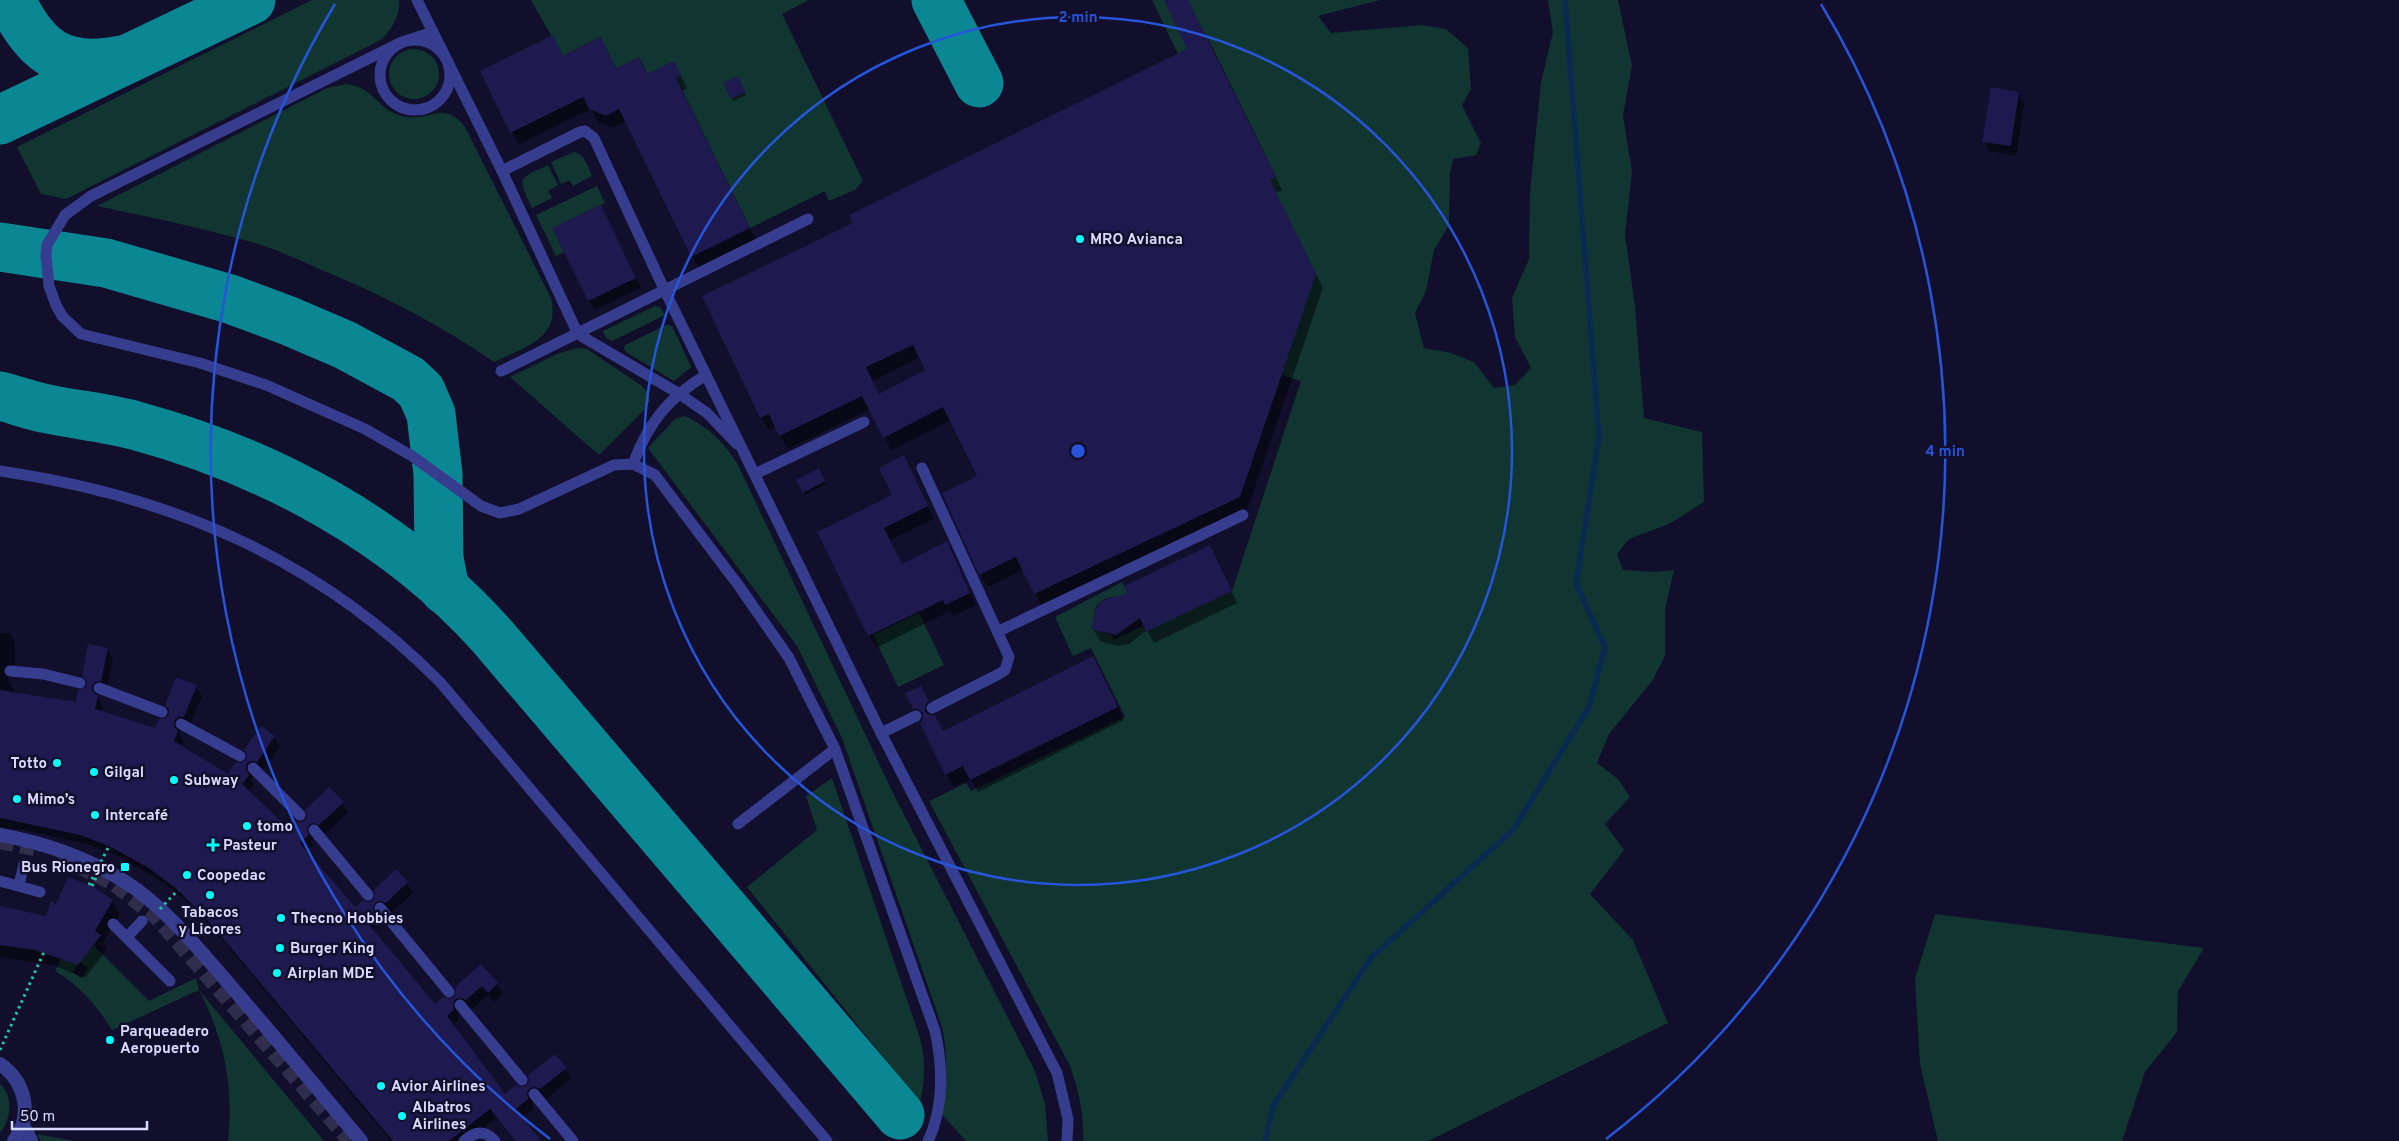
<svg xmlns="http://www.w3.org/2000/svg" width="2399" height="1141" viewBox="0 0 2399 1141" font-family="Overpass,sans-serif">
<style>
.green{fill:#113631}
.shadow{fill:#0007;fill-rule:evenodd}
.lines{fill:none;stroke-linecap:round;stroke-linejoin:round}
.stream{stroke:#082a51;stroke-width:5.5}
.taxiway{stroke:#0b8794;stroke-width:49}
.building{fill:#1e194e;fill-rule:evenodd}
.minor-tunnel{stroke:#2f2d4b;stroke-width:14;stroke-dasharray:14 7;stroke-linecap:butt}
.path{stroke:#26c6ac;stroke-width:3;stroke-dasharray:2.5 4;stroke-linecap:butt}
.service{stroke:#363c8e;stroke-width:11}
.minor{stroke:#363c8e;stroke-width:14}
.path-bridge{stroke:#26c6ac;stroke-width:3;stroke-dasharray:2.5 4;stroke-linecap:butt}
.ring{fill:none;stroke:#2655da;stroke-width:2.5}
.poi-dot{fill:#05fffe;stroke:#110f2b;stroke-width:2}
.labels{text-anchor:middle;stroke-width:5;stroke-linejoin:round;paint-order:stroke}
.poi-label{font-size:15px;font-weight:bold;fill:#dad9ff;stroke:#110f2b;text-anchor:start}
.centre{fill:#2655da;stroke:#110f2b;stroke-width:2.5}
.ring-label{font-size:15px;text-anchor:middle;font-weight:bold;fill:#2655da;stroke:#110f2b;stroke-width:5;stroke-linejoin:round;paint-order:stroke}
</style>
<rect width="100%" height="100%" fill="#110f2b"/>
<!-- green -->
<g class="green">
<path d="M312 0H399C401 15 391 30 381 40L66 199 41 194 17 147Z"/>
<polygon points="531,0 809,0 782,14 863,181 855,190 829,201 825,191 750,228 678,81 656,91 639,57 616,69 600,37 563,56"/>
<path d="M1152 0H1380L1318 16 1331 33 1422 25 1446 29 1468 48 1471 89 1462 105 1481 143 1476 155 1453 159 1450 173 1449 225 1434 250 1426 291 1415 313 1424 348 1451 353 1474 362 1494 388 1515 385 1531 368 1515 337 1512 298 1529 259 1530 192 1541 82 1553 32 1548 0H1618L1632 66 1623 115 1632 172 1625 234 1635 307 1644 418 1702 432 1704 502 1669 524 1629 539 1617 554 1623 570 1656 572 1674 570 1665 609V656L1652 681 1609 734 1597 763 1618 779 1630 797 1605 824 1624 850 1590 894 1633 940 1668 1023 1428 1141H1083C1084 1114 1079 1092 1070 1066L929 801 966 783 971 791 1125 717 1091 648 1073 656 1055 617 1122 582 1131 599C1123 598 1114 596 1107 598 1086 606 1093 632 1112 635L1114 640 1143 626 1146 631 1232 591 1301 381 1282 375 1270 180 1276 177 1209 40 1178 54Z"/>
<circle cx="414" cy="74" r="25"/>
<path d="M346 84C376 88 377 110 402 116 428 123 444 99 465 127L551 298C561 339 523 348 494 362 439 324 379 293 317 268 299 260 282 252 264 246 209 229 153 218 97 206L327 88Z"/>
<path d="M574 152C585 154 588 167 592 176L573 186 570 180 561 184 551 162Z"/>
<path d="M548 165 558 185 548 191 552 198 532 208C517 177 518 179 548 165Z"/>
<polygon points="597,186 605,203 553,228 564,252 556,256 536,215"/>
<polygon points="655,306 660,307 665,315 612,341 606,338 603,331"/>
<polygon points="666,325 670,325 673,328 691,367 674,381 626,352 624,349 625,345"/>
<polygon points="577,348 587,349 642,386 648,393 650,401 645,409 599,455 510,377 557,354"/>
<path d="M685 416C707 426 726 444 738 465L893 793 1035 1071 1045 1104 1048 1141H966L941 1113C946 1081 949 1058 942 1027L842 738 797 646 648 448 675 419Z"/>
<polygon points="919,613 944,665 898,687 873,635"/>
<path d="M832 778 920 1038C926 1061 925 1079 920 1103L747 887 817 830 806 796Z"/>
<polygon points="1935,914 2204,948 2178,991 2177,1032 2145,1072 2122,1141 1938,1141 1920,1064 1915,979"/>
<path d="M93 945 149 1001 196 978 199 990 324 1141H228C234 1087 224 1038 199 990L112 1030C97 1006 79 985 55 971L61 958 77 965 73 972 81 978 88 968 80 962Z"/>
<path d="M0 1084C14 1097 11 1119 0 1133Z"/>
<polygon points="37,1134 74,1141 41,1141"/>
</g>
<!-- shadow -->
<g class="shadow">
<path d="M1165 0H1188L1282 190 1276 193 1323 288 1247 510 1042 606 1023 570 988 587 980 574 979 477 951 420 891 450 870 409 788 449 776 427 769 431 762 418 703 297 855 224 1189 50ZM920 357 927 371 880 395 873 381Z"/>
<polygon points="607,51 617,70 648,75 674,62 687,88 682,91 756,241 699,269 626,121 613,128 598,122 591,109 519,144 512,132 564,58"/>
<polygon points="738,78 746,95 733,101 725,84"/>
<polygon points="2018,93 2024,103 2016,156 1989,151 1984,141"/>
<polygon points="606,216 641,288 594,310 589,300"/>
<polygon points="910,469 934,519 890,540 902,565 947,543 976,605 953,616 950,611 876,648 818,532 893,495"/>
<polygon points="819,470 826,484 805,495 798,481"/>
<polygon points="1216,558 1237,603 1154,643 1147,630 1129,644 1118,646 1100,641 1093,629 1129,594"/>
<polygon points="0,633 10,633 15,643 15,674 8,679 15,693 77,704 88,685 83,675 107,649 113,659 106,690 100,692 97,696 103,706 101,712 156,730 170,716 166,705 196,686 202,696 189,727 183,727 179,731 183,742 181,746 229,775 274,737 280,747 263,771 253,773 251,780 254,785 249,792 287,829 343,803 348,812 325,834 319,832 314,834 311,842 313,846 306,852 355,909 407,883 413,893 392,912 385,910 380,912 377,920 379,924 372,930 435,1006 455,998 481,966 497,984 503,994 494,1002 488,995 472,1009 469,1007 461,1009 458,1013 459,1020 453,1026 505,1096 527,1087 555,1056 566,1069 571,1079 546,1099 543,1096 535,1098 532,1102 533,1109 521,1118 539,1141 514,1141 496,1118 467,1141 391,1141 217,933 185,899 156,878 116,855 87,844 20,829 0,827"/>
<polygon points="1100,670 1124,720 978,792 971,779 953,787 914,709 928,700 943,732"/>
<polygon points="112,900 120,914 103,942 107,949 85,978 53,965 0,957 0,908 13,909 47,918 56,905"/>
</g>
<g class="lines">
<!-- stream -->
<polyline class="stream" points="1265,1141 1273,1106 1371,958 1513,830 1589,707 1605,647 1576,583 1599,437 1565,0"/>
<!-- taxiway -->
<g class="taxiway">
<path d="M11 0C35 51 62 72 121 60"/>
<polyline points="936,0 979,83"/>
<polyline points="0,120 251,0"/>
<polyline points="0,247 106,263 230,299 289,321 345,345 408,379 421,391 431,414 438,474 439,558 445,590"/>
<path d="M0 396C16 400 32 406 48 409 77 415 108 418 137 426 272 463 398 531 492 636L900 1115"/>
</g>
</g>
<!-- building -->
<g class="building">
<path d="M1164 0H1188L1276 177 1270 180 1316 274 1240 497 1034 594 1016 557 979 575 942 493 977 476 943 407 883 438 862 396 779 436 769 414 760 418 702 296 853 223 849 215 1187 49ZM913 345 925 370 879 394 866 367Z"/>
<polygon points="553,35 563,56 601,37 616,69 639,57 647,74 674,61 681,76 676,78 750,228 691,257 619,109 606,116 589,109 583,97 510,133 480,71"/>
<polygon points="738,76 745,92 731,99 723,83"/>
<polygon points="1991,87 2019,92 2011,146 1982,142"/>
<polygon points="601,205 636,278 588,301 552,228"/>
<polygon points="904,455 928,506 884,528 902,564 947,541 970,593 945,605 943,600 868,636 817,532 892,495 879,468"/>
<polygon points="819,468 825,481 803,493 796,480"/>
<polygon points="1210,545 1232,591 1146,632 1140,618 1116,635 1091,629 1095,610 1101,601 1128,593 1124,586"/>
<polygon points="88,644 108,648 101,681 95,682 92,686 93,692 98,696 95,709 155,728 159,719 164,719 169,715 169,710 165,705 176,677 197,685 184,717 178,717 174,721 174,727 178,731 174,741 228,774 236,762 241,763 246,760 247,755 244,750 261,726 275,736 257,762 252,761 247,763 246,769 249,775 242,784 287,827 294,820 299,822 305,821 307,816 305,810 329,787 344,802 319,825 313,823 309,825 307,831 309,835 300,843 355,907 363,900 369,902 373,900 375,894 374,890 396,869 408,882 386,903 379,901 375,903 373,909 375,913 366,921 435,1004 443,997 450,999 454,997 456,991 455,987 481,964 498,983 488,993 482,986 466,1000 462,998 456,999 453,1003 454,1010 447,1016 505,1094 516,1085 520,1087 526,1086 529,1082 528,1075 555,1054 567,1068 540,1089 536,1087 530,1088 527,1092 528,1099 516,1109 541,1141 515,1141 490,1109 449,1141 393,1141 210,923 178,890 149,868 109,846 80,835 0,818 0,690 76,702 78,690 85,688 87,684 85,678 82,676"/>
<polygon points="1093,656 1118,707 970,780 963,766 945,775 920,723 923,717 922,712 917,709 913,709 905,693 921,686 929,701 926,704 925,711 928,714 935,715 943,731"/>
<polygon points="68,877 92,886 113,900 95,931 101,935 78,965 35,950 0,945 0,906 46,916 51,901 56,904"/>
</g>
<g class="lines">
<!-- minor-tunnel -->
<g class="minor-tunnel">
<polyline points="0,842 38,850"/>
<polyline points="59,857 113,884 156,918 349,1141"/>
</g>
<!-- path -->
<polyline class="path" points="0,1050 44,952"/>
<!-- service -->
<g class="service">
<polyline points="417,0 502,171 577,332 583,337 678,393 707,413 737,444"/>
<path d="M433 32 402 42 91 196 65 215 47 245 46 255 49 286 56 305 62 316 81 334 200 363 266 385 365 429 412 456 481 506 500 513 519 509 614 465 633 464 655 475 739 586 789 658 835 749 935 1031C943 1066 944 1108 928 1141"/>
<circle cx="415" cy="75" r="35"/>
<polyline points="502,171 580,132 585,131 594,138 664,289 881,733 1057,1073 1068,1119 1067,1141"/>
<polyline points="501,371 808,219"/>
<path d="M633 464C648 423 669 397 706 375"/>
<polyline points="922,468 1009,657 1005,670 999,674 932,708"/>
<path d="M0 471C171 496 317 558 440 682L827 1141"/>
<polyline points="755,474 864,422"/>
<polyline points="999,631 1243,515"/>
<polyline points="10,671 43,674 80,683"/>
<polyline points="99,688 162,712"/>
<polyline points="181,724 240,756"/>
<polyline points="881,733 916,716"/>
<polyline points="253,768 300,815"/>
<polyline points="738,824 835,749"/>
<polyline points="314,830 368,895"/>
<polyline points="0,881 40,892"/>
<polyline points="19,885 24,864"/>
<polyline points="380,908 449,992"/>
<polyline points="113,924 170,981"/>
<polyline points="127,937 142,921"/>
<polyline points="460,1005 522,1080"/>
<polyline points="534,1094 573,1141"/>
<path d="M464 1141C475 1131 485 1130 495 1141"/>
</g>
<!-- minor -->
<g class="minor">
<path d="M0 835C45 843 85 857 124 881 165 907 197 947 229 984 274 1036 317 1088 361 1141"/>
<path d="M0 1064C26 1082 33 1115 14 1141"/>
<polyline points="23,1125 31,1141"/>
</g>
<!-- path-bridge -->
<g class="path-bridge">
<polyline points="89,885 109,846"/>
<polyline points="92,886 101,867"/>
<polyline points="160,909 178,890"/>
</g>
</g>
<!-- distance rings -->
<g class="ring">
<circle cx="1078" cy="451" r="434"/>
<path d="M550 1139A867 867 0 0 1 335 4M1821 4A867 867 0 0 1 1606 1139"/>
</g>
<!-- markers -->
<g class="poi-dot">
<circle cx="1080" cy="239" r="5"/>
<circle cx="57" cy="763" r="5"/>
<circle cx="94" cy="772" r="5"/>
<circle cx="174" cy="780" r="5"/>
<circle cx="17" cy="799" r="5"/>
<circle cx="95" cy="815" r="5"/>
<circle cx="247" cy="826" r="5"/>
<path d="M210.5 837.5h5v5h5v5h-5v5h-5v-5h-5v-5h5z"/>
<rect x="120" y="862" width="10" height="10" rx="2.5"/>
<circle cx="187" cy="875" r="5"/>
<circle cx="210" cy="895" r="5"/>
<circle cx="281" cy="918" r="5"/>
<circle cx="280" cy="948" r="5"/>
<circle cx="277" cy="973" r="5"/>
<circle cx="110" cy="1040" r="5"/>
<circle cx="381" cy="1086" r="5"/>
<circle cx="402" cy="1116" r="5"/>
</g>
<g class="labels">
<!-- poi labels -->
<g class="poi-label">
<text x="1090" y="244">MRO Avianca</text>
<text x="47" y="768" text-anchor="end">Totto</text>
<text x="104" y="777">Gilgal</text>
<text x="184" y="785">Subway</text>
<text x="27" y="804">Mimo’s</text>
<text x="105" y="820">Intercafé</text>
<text x="257" y="831">tomo</text>
<text x="223" y="850">Pasteur</text>
<text x="115" y="872" text-anchor="end">Bus Rionegro</text>
<text x="197" y="880">Coopedac</text>
<text x="210" y="917" text-anchor="middle">Tabacos<tspan x="210" dy="17">y Licores</tspan></text>
<text x="291" y="923">Thecno Hobbies</text>
<text x="290" y="953">Burger King</text>
<text x="287" y="978">Airplan MDE</text>
<text x="120" y="1036">Parqueadero<tspan x="120" dy="17">Aeropuerto</tspan></text>
<text x="391" y="1091">Avior Airlines</text>
<text x="412" y="1112">Albatros<tspan x="412" dy="17">Airlines</tspan></text>
</g>
</g>
<circle cx="1078" cy="451" r="8" class="centre"/>
<g class="ring-label">
<text x="1078" y="22">2 min</text>
<text x="1945" y="456">4 min</text>
</g>
<!-- scale -->
<path d="M12 1121v8h135v-8" fill="none" stroke="#dad9ff" stroke-width="2.5"/>
<text x="20" y="1121" font-size="15" fill="#dad9ff" stroke="#110f2b" stroke-width="4" paint-order="stroke">50 m</text>
</svg>
